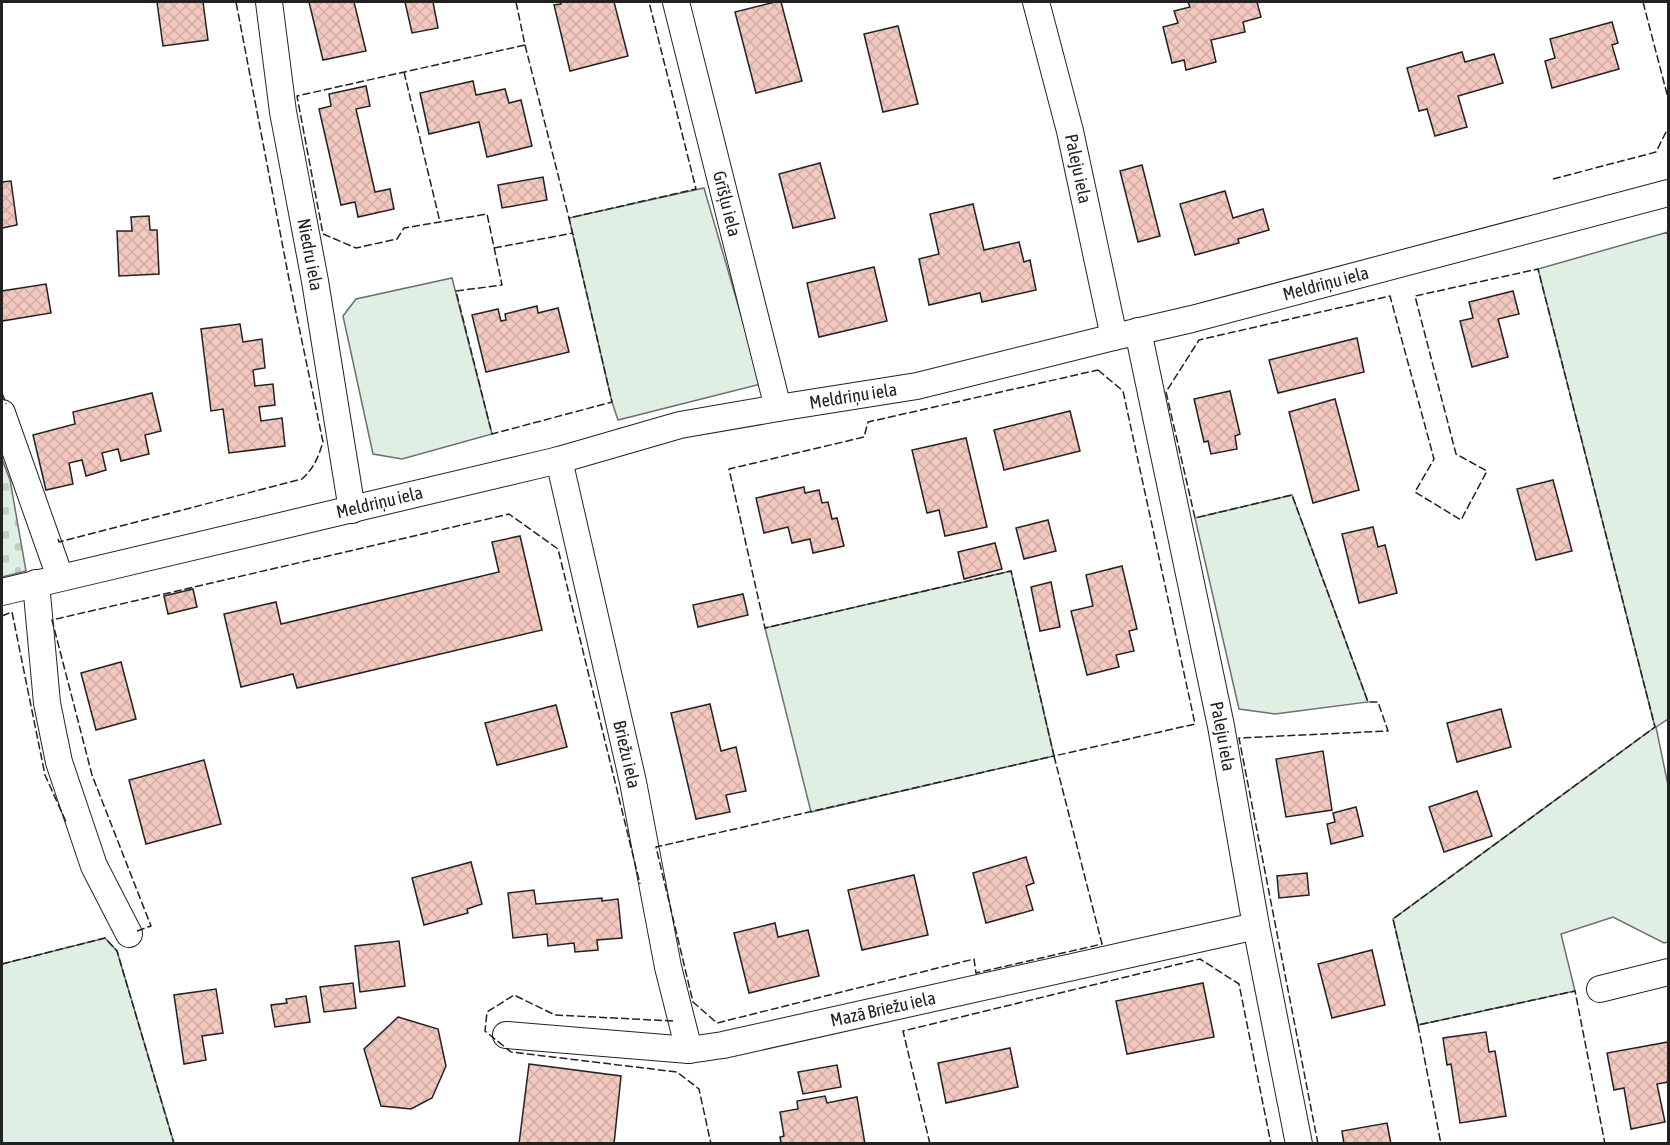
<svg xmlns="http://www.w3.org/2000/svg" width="1670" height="1145" viewBox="0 0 1670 1145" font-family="'Asap Condensed',sans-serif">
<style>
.grass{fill:#e0efe3;stroke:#6f6f6f;stroke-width:1.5}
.cemetery{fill:url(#cemetery-stones);stroke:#6f6f6f;stroke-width:1.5}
.building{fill:url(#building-cross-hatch);stroke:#222;stroke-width:1.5}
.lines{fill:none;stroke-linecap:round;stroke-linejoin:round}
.street-casing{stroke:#222;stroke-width:28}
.street{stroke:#fff;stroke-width:26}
.fence{stroke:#222;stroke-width:1.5;stroke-dasharray:8 3;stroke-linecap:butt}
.labels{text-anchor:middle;stroke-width:4.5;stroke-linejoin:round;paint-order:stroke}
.street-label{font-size:18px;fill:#222;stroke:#fff}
</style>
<defs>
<pattern id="cemetery-stones" width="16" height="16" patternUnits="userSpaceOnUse" patternTransform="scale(1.5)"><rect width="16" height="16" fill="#e0efe3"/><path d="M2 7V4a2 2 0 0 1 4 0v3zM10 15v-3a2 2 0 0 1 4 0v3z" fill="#c0cdc2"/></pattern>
<pattern id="building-cross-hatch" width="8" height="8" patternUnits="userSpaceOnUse" patternTransform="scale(1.5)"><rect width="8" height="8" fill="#f3c9c0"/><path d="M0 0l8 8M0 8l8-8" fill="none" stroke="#d0aca5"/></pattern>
</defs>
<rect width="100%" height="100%" fill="#fff"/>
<!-- grass -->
<g class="grass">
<polygon points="704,188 761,384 618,420 612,402 569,218"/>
<polygon points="1668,232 1668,719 1656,727 1668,785 1668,942 1664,943 1613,917 1561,934 1575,991 1418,1025 1393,919 1655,727 1538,269"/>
<polygon points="452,278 492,434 402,459 373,454 343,316 356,299"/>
<polygon points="1292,495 1368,702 1275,714 1239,709 1195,518"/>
<polygon points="1011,571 1054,756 811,812 765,628"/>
<polygon points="105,938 117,951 174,1143 2,1143 2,964"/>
</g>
<!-- cemetery -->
<polygon class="cemetery" points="2,459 10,480 26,571 2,577"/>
<!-- building -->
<g class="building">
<polygon points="157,2 203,2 208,40 163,46"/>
<polygon points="309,2 354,2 366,51 323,60"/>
<polygon points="405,2 433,2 438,28 412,33"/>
<polygon points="560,2 614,2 628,56 570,71 554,5 561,4"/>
<polygon points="775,2 781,2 802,81 756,93 735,12"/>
<polygon points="1188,2 1257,2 1261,17 1243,22 1245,32 1211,40 1216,62 1186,70 1184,60 1172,63 1163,27 1178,23 1174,11 1190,7"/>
<polygon points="1612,22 1618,43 1612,45 1619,69 1552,88 1545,61 1555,58 1550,39"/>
<polygon points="898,26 918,104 883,112 864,34"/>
<polygon points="1462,52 1465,62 1494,54 1503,83 1458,96 1467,127 1435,136 1427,109 1419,111 1407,68"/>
<polygon points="473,81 476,95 505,89 509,103 521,100 532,146 487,157 479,122 429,134 420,93"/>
<polygon points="366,86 370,106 356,109 375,192 390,189 394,209 358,217 355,202 341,205 319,109 331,106 329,94"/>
<polygon points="820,163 835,218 793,228 779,174"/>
<polygon points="1142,165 1160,236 1138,242 1120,171"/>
<polygon points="543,177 547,200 502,208 498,185"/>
<polygon points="11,181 17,225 2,228 2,182"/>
<polygon points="1225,191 1233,218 1263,209 1269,230 1238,239 1239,243 1195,255 1180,204"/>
<polygon points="973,204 984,250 1019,242 1024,262 1030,260 1036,290 982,302 980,293 929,305 919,259 939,254 930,214"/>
<polygon points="149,216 150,230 157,230 159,274 119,276 117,231 132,231 131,217"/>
<polygon points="874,267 887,321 819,337 807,283"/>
<polygon points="46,284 51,313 2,321 2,291"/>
<polygon points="1513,291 1519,314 1498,319 1508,357 1472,367 1460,321 1473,318 1469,302"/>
<polygon points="537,306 538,313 558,308 569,352 486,372 472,315 498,309 501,321 506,320 505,314"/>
<polygon points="240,324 243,342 262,339 265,368 253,370 255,386 273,384 275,405 259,407 261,421 282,418 285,446 229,453 223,409 211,411 201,329"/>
<polygon points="1357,338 1364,372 1278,393 1269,360"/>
<polygon points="1230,391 1240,434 1235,436 1237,449 1211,454 1208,441 1204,442 1194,399"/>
<polygon points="152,393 161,431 145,435 149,454 121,461 118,449 102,453 106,470 86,476 82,460 69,463 73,484 46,490 33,435 75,424 73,412"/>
<polygon points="1335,399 1359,490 1313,503 1289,412"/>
<polygon points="1070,411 1080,451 1004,470 994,430"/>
<polygon points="966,438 987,527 945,536 939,510 927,513 912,450"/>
<polygon points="1553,480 1572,551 1536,560 1517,489"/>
<polygon points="804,487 805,493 819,490 822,503 828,502 832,519 837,518 844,546 813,553 810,539 792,543 788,527 764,533 756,498"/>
<polygon points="1048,520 1056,551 1024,559 1016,528"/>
<polygon points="1373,527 1378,547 1385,545 1397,593 1359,603 1342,534"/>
<polygon points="520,536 542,630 297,688 293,674 241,687 224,614 276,602 281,624 499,572 492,542"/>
<polygon points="995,543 1002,569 964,579 958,552"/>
<polygon points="1122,566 1137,629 1129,631 1134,651 1116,655 1119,667 1087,675 1071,611 1093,606 1086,575"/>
<polygon points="1051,582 1060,627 1040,631 1031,587"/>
<polygon points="193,589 197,607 168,614 164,596"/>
<polygon points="743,594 748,615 698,627 693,605"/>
<polygon points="121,662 136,719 96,730 81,673"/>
<polygon points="710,704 721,751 736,747 746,791 726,795 730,812 696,819 671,713"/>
<polygon points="556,705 567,747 497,765 485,723"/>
<polygon points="1501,709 1511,747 1457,762 1447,723"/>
<polygon points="1323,751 1332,810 1286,817 1276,759"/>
<polygon points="204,760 221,824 146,844 129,780"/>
<polygon points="1477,791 1492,836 1444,852 1429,807"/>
<polygon points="1356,807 1363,836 1331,844 1327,824 1335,822 1333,813"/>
<polygon points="1026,857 1034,883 1026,886 1033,910 986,923 973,873"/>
<polygon points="471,862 482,904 467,909 468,913 424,925 412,878"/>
<polygon points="1307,873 1309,895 1279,898 1277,876"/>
<polygon points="914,875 928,935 862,950 848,890"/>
<polygon points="534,890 536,904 602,898 602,901 618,899 622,938 597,940 598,950 575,952 574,943 548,946 547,934 513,938 508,893"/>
<polygon points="775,923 778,937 808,930 819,976 749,993 734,933"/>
<polygon points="399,941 405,986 360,992 355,946"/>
<polygon points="1372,950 1385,1005 1332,1018 1318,964"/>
<polygon points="353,983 356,1008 324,1012 320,987"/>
<polygon points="1203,983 1214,1037 1127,1054 1116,1001"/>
<polygon points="216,989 223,1033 202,1036 206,1060 184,1064 174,995"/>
<polygon points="306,996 310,1022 275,1027 271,1005 287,1003 286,999"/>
<polygon points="398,1017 438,1029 446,1066 432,1098 411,1109 381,1106 364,1049"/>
<polygon points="1486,1032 1489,1052 1495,1051 1506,1116 1460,1123 1451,1064 1447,1065 1443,1038"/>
<polygon points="1668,1042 1668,1082 1657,1084 1665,1122 1631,1129 1624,1088 1614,1090 1607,1053"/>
<polygon points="1010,1048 1018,1087 946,1103 938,1063"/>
<polygon points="529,1064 621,1076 614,1144 519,1144"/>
<polygon points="837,1065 841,1087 803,1094 798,1072"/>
<polygon points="825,1096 827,1103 857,1097 865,1144 781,1144 780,1137 784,1136 780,1112 798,1109 797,1101"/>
<polygon points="1387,1123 1391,1144 1344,1144 1342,1131"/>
</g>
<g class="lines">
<defs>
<g id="street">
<path id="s1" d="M269 2 283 112 315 281 352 510"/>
<path id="s2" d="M676 2 778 408"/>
<path id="s3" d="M1036 2 1070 131 1114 337"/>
<path id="s4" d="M1138 331 1221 726 1256 926 1299 1144"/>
<polyline points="2,413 60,577"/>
<path id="s5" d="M559 460 633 782 668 967 689 1050"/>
<polyline points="36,583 47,703 59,762 94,866 129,934"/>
<path id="s6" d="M2 592 559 460 680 425 778 408 917 386 1114 337 1192 319 1668 193"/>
<polyline points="1600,989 1668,972"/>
<path id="s7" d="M506 1035 689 1050 723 1045 1256 926"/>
</g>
</defs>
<!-- street casing -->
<use href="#street" class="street-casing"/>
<!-- street -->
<use href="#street" class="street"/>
<!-- fence -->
<g class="fence">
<polyline points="516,2 525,45 297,96 323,234 356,248 397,239 404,228 487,214 502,285 456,291 492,434 612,402 569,218 696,189 649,2"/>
<polyline points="1643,2 1668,98"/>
<polyline points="525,45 569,218"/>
<polyline points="404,72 440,222"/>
<polyline points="1553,179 1656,152 1668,128"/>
<polyline points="494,248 573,233"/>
<polygon points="1098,370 1123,391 1195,724 1054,756 1011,571 765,628 729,469 864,437 868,422"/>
<polyline points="2,393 6,404"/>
<path d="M58 539 59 542 302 479C314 468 318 458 323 442L289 279 236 2"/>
<polyline points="2,616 12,612 45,775 67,824"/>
<polygon points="1054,756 1102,944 976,973 974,959 717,1023 693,1002 656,847"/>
<polyline points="137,931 151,926 92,775 52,620 509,514 558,549 640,884"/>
<polyline points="2,964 105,938 117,951 174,1144"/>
<polyline points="673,1021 555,1015 514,995 487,1012 485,1031 511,1052 677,1072 699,1089 711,1144"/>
<polyline points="1418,1025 1441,1144"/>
<polyline points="930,1144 903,1031 1200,959 1239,984 1271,1144"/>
<polyline points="1318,1144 1239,738 1388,731 1378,702 1368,702 1292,495 1195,518 1166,392 1199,340 1390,296 1434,459 1415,492 1461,520 1487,471 1456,454 1415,296 1538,269 1655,727 1393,919 1418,1025 1575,991 1605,1144"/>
</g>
</g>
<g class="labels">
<!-- street labels -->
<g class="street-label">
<text dy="6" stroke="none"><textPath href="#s3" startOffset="172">Paleju iela</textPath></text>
<text dy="6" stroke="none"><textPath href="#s2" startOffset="208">Grīšļu iela</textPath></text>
<text dy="6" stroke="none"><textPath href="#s1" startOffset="256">Niedru iela</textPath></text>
<text dy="6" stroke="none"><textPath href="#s6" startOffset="1360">Meldriņu iela</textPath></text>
<text dy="6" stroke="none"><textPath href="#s6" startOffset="874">Meldriņu iela</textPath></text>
<text dy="6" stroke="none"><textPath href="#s6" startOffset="388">Meldriņu iela</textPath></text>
<text dy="6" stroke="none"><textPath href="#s4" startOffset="414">Paleju iela</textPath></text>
<text dy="6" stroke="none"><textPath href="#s5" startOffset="302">Briežu iela</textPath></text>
<text dy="6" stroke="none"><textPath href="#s7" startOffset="382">Mazā Briežu iela</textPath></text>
</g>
</g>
<!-- border -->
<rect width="1670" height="1145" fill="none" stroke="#222222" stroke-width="6"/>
</svg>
